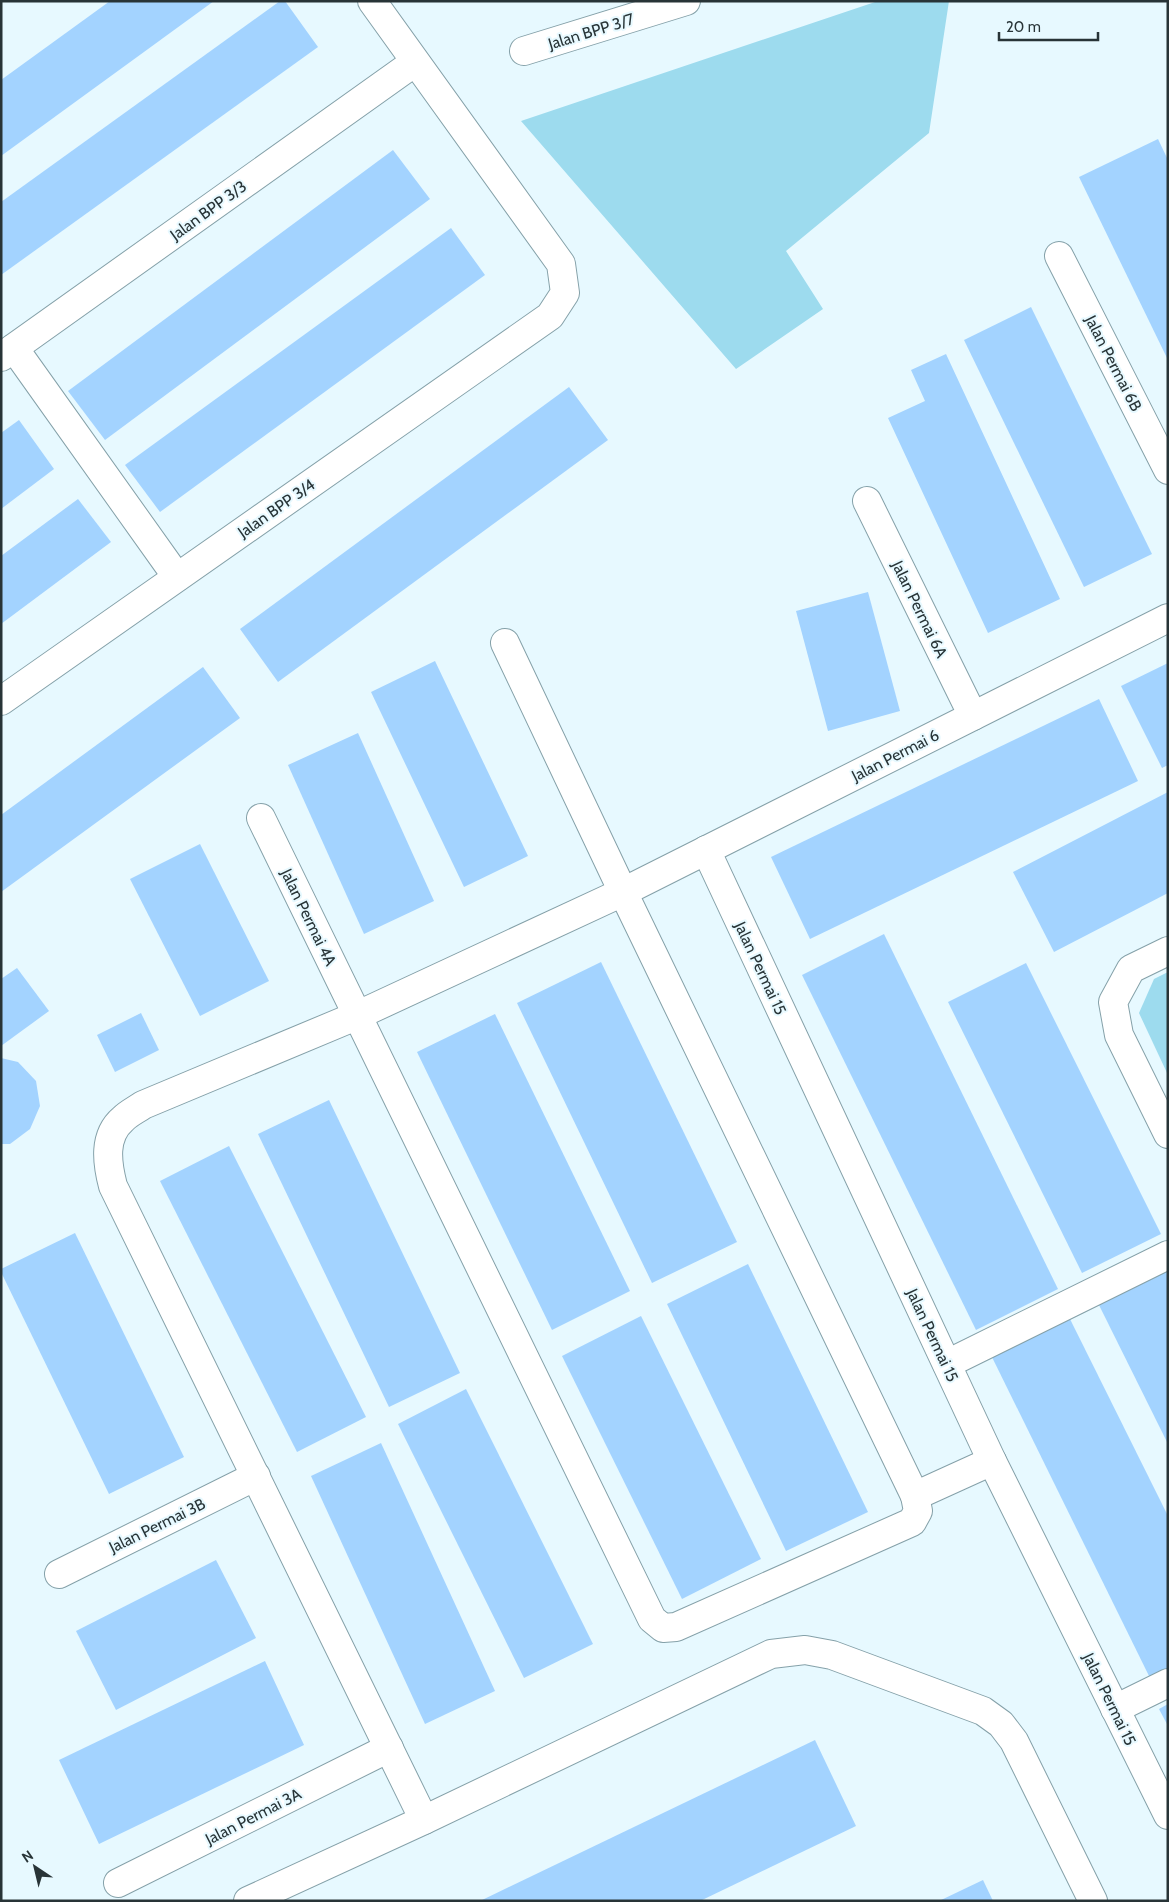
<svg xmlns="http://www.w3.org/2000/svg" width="1169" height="1902" viewBox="0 0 1169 1902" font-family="Cabin,sans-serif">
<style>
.green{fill:#9ddbee}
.building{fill:#a3d3ff}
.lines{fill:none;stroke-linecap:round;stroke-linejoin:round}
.minor-casing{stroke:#85a1a9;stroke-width:30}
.minor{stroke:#fff;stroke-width:28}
.labels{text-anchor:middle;stroke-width:4;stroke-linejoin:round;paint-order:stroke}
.street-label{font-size:16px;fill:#283437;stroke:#e7f9ff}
</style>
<rect width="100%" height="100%" fill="#e7f9ff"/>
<!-- green -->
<g class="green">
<polygon points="878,1 949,1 929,133 786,251 823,309 736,369 521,121"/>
<polygon points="1168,972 1168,1075 1139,1013 1154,979"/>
</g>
<!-- building -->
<g class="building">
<polygon points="110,1 214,1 1,156 1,80"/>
<polygon points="280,1 285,1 318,47 1,275 1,202"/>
<polygon points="1158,139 1168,160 1168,360 1079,177"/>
<polygon points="393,150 430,199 105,440 68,391"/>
<polygon points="451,228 485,275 160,512 125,465"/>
<polygon points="1031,307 1152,554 1084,587 964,340"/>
<polygon points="946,354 1060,599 988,633 888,418 925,401 911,370"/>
<polygon points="569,387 608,440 278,682 240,629"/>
<polygon points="19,420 54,469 1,509 1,433"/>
<polygon points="78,499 111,542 1,624 1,556"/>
<polygon points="868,592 900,711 828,731 796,611"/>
<polygon points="435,661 528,856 464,887 371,692"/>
<polygon points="1168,663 1168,765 1162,768 1121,686"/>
<polygon points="203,667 240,718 1,892 1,815"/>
<polygon points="1099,699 1138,781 810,939 771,857"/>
<polygon points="358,733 434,901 364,934 288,765"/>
<polygon points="1168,792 1168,893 1054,952 1013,872"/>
<polygon points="200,844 269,981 200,1016 130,879"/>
<polygon points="884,934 1058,1289 976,1330 802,975"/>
<polygon points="601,962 737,1242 652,1283 517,1003"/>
<polygon points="1026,963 1161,1234 1082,1273 948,1002"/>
<polygon points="17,968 49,1011 1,1046 1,979"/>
<polygon points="141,1013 159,1050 115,1072 97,1035"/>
<polygon points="495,1014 630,1291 552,1330 417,1052"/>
<polygon points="1,1058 18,1062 36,1081 40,1106 30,1129 10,1144 1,1144"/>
<polygon points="329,1100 460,1373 389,1407 258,1134"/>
<polygon points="229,1146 366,1417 297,1452 160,1181"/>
<polygon points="75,1233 184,1457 109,1494 1,1272 1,1269"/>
<polygon points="1168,1260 1168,1444 1095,1297"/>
<polygon points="748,1264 868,1512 786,1551 667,1304"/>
<polygon points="1066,1311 1168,1516 1168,1672 1151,1680 988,1349"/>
<polygon points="641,1316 761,1559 682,1599 562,1356"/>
<polygon points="466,1389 593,1644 524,1678 398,1424"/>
<polygon points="381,1443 495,1691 425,1724 311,1476"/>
<polygon points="216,1560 256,1638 116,1710 76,1631"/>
<polygon points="265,1661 304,1745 99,1844 59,1760"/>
<polygon points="1168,1704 1168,1726 1159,1709"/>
<polygon points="815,1740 856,1826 700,1901 480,1901"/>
<polygon points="983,1880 993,1901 939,1901"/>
</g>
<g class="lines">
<defs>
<g id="minor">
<polyline points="524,51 686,1"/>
<polyline points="1059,256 1168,470"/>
<polyline points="14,348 177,577"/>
<polyline points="1,357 415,62"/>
<polyline points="867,501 973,716"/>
<polyline points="505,643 623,892 915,1496 992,1461"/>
<polyline points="1,701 550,316 565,293 561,264 372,1"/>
<polyline points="261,818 652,1619 663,1628 676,1627 912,1522 918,1511 915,1496"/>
<polyline points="706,850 992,1461 1168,1815"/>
<polyline points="1168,951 1131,969 1113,1002 1119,1035 1168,1134"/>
<polyline points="947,1364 1168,1255"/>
<polyline points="59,1574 256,1476"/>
<polyline points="1115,1709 1168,1683"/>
<path d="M424 1820 113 1186C107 1163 103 1136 123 1119 129 1113 136 1110 143 1105L356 1016 623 892 1168 618"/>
<polyline points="118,1883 389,1748"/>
<polyline points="248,1901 424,1820 771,1654 805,1650 832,1655 983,1711 1001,1724 1014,1741 1093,1901"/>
</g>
</defs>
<!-- minor casing -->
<use href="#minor" class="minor-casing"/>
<!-- minor -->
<use href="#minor" class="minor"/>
</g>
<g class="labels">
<!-- street labels -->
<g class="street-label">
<text transform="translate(591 31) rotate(-17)" y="6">Jalan BPP 3/7</text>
<text transform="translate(208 210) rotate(-36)" y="6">Jalan BPP 3/3</text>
<text transform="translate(1114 363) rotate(63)" y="6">Jalan Permai 6B</text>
<text transform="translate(276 508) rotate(-35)" y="6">Jalan BPP 3/4</text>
<text transform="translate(920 609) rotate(64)" y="6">Jalan Permai 6A</text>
<text transform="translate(895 755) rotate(-27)" y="6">Jalan Permai 6</text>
<text transform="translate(309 917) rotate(64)" y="6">Jalan Permai 4A</text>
<text transform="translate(761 968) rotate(65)" y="6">Jalan Permai 15</text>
<text transform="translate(933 1335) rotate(65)" y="6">Jalan Permai 15</text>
<text transform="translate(157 1525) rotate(-26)" y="6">Jalan Permai 3B</text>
<text transform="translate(1110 1699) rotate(64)" y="6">Jalan Permai 15</text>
<text transform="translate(253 1816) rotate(-27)" y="6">Jalan Permai 3A</text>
</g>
</g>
<!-- border -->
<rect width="1169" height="1902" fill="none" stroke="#283437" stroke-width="5"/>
<!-- north arrow -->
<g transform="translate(35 1867) rotate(325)" stroke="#e7f9ff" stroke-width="4" paint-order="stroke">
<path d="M0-4L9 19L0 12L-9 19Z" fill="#283437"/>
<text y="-8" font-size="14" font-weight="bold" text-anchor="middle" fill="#283437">N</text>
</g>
<!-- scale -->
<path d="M999 32v8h99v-8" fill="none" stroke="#283437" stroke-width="2.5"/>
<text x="1006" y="32" font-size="15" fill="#283437" stroke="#e7f9ff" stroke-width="4" paint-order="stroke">20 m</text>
</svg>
